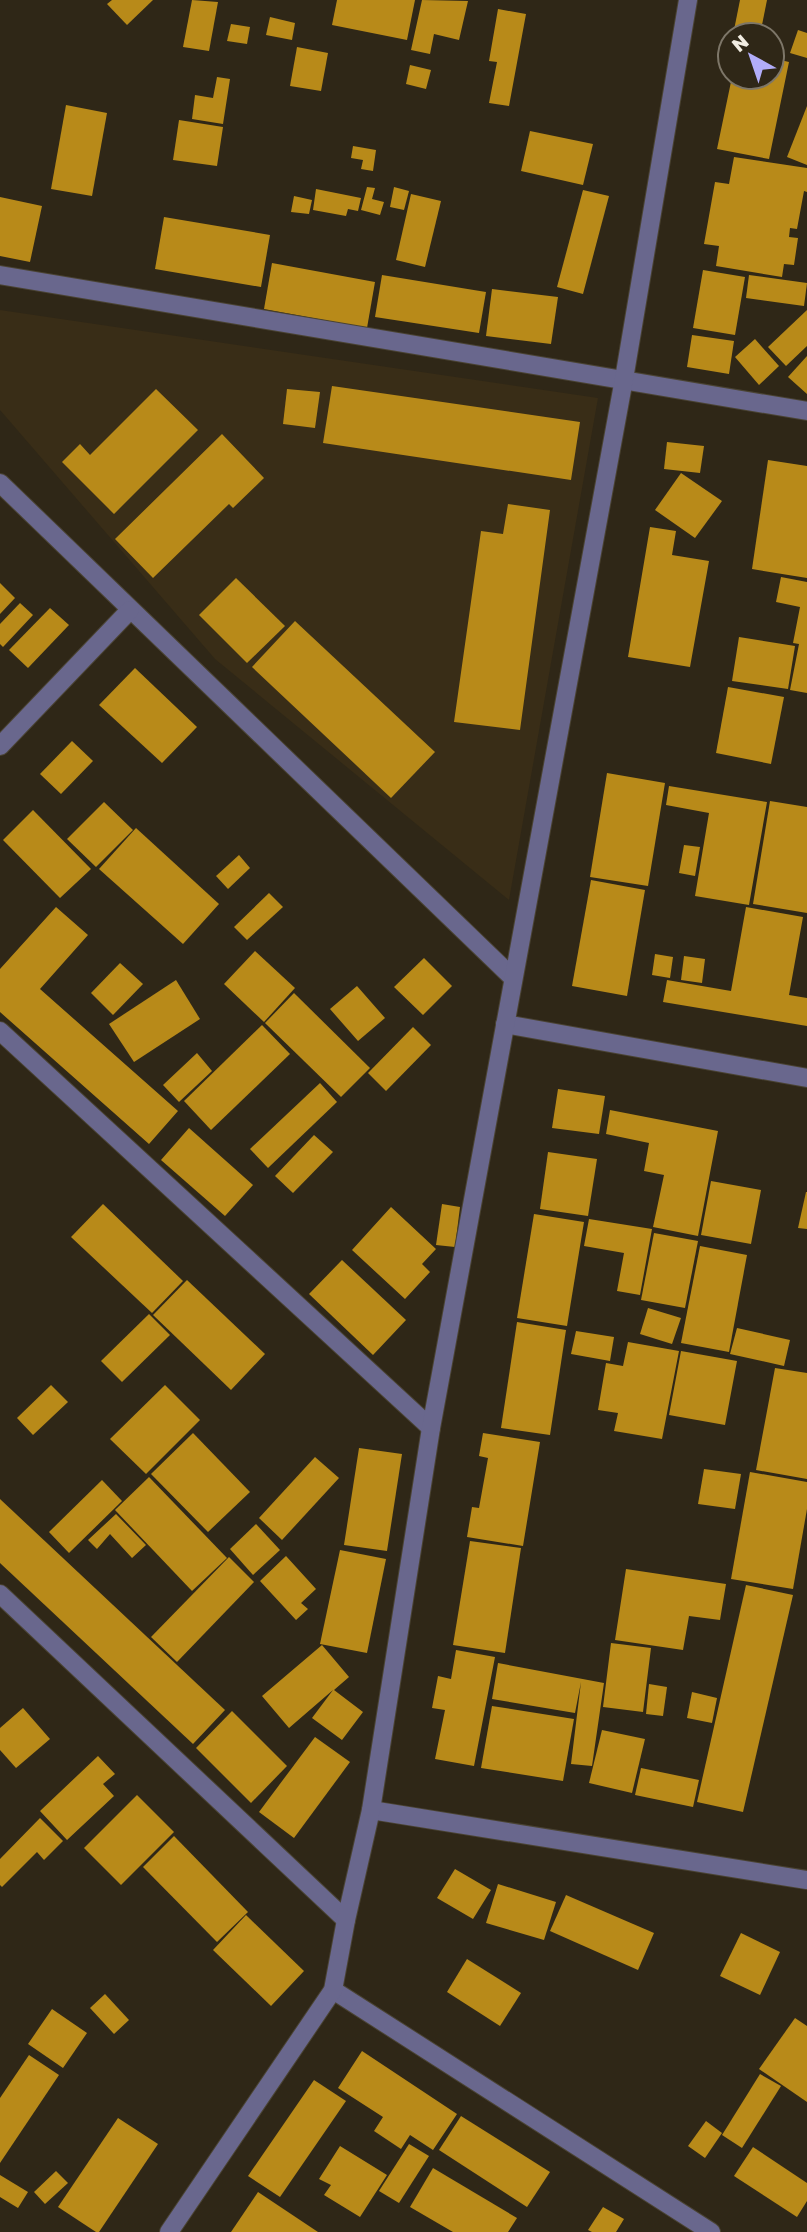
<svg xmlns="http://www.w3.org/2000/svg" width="807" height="2232" viewBox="0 0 807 2232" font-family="'Golos Text',sans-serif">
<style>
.built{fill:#392d17}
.building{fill:#b88a19}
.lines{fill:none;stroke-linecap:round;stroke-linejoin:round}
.minor-casing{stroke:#4a4333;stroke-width:20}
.minor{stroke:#69678d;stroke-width:18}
</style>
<rect width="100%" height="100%" fill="#2f2717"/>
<!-- built -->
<polygon class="built" points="0,310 598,398 509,900 215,659 0,410"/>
<!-- building -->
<g class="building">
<polygon points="112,0 153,0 127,25 107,4"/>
<polygon points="192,0 218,2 209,51 183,47"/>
<polygon points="337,0 415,0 407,40 332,25"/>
<polygon points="422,0 468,1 459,40 434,34 430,54 411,50"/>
<polygon points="740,0 767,0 760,35 733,35"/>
<polygon points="498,9 526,14 509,106 489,103 497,62 489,61"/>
<polygon points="270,17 295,23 292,40 266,35"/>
<polygon points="231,24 250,27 247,44 227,41"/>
<polygon points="798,30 807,33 807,58 790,53"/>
<polygon points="297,47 328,53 321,91 290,86"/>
<polygon points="772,58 789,62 769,159 717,149 732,77 772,77"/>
<polygon points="410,65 431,70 426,89 406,84"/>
<polygon points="217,77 230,79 223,124 192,119 195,95 213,98"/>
<polygon points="66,105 107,113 92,196 51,189"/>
<polygon points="807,106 807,165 787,157"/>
<polygon points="179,120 223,127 217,166 173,160"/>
<polygon points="530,131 593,144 583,185 521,171"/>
<polygon points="353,146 376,150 373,171 361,169 363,160 351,158"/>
<polygon points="734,157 807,168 807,192 804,191 797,229 790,228 789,237 798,238 794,265 784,264 782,277 716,266 719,246 704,244 715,182 729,184"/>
<polygon points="367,187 375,188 372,199 384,202 380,215 361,210"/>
<polygon points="394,187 409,191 404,210 390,207"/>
<polygon points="316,189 361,198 358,211 348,209 346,216 313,210"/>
<polygon points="583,190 609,196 583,294 557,287"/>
<polygon points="411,194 441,201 425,267 396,260"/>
<polygon points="294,196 312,200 309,214 291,212"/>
<polygon points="0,197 42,206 30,262 0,256"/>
<polygon points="164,217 270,235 261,287 155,269"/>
<polygon points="272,263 375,282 367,328 264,309"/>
<polygon points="703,270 745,277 735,335 693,328"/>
<polygon points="382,275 486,292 479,333 375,317"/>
<polygon points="749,275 807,283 804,306 746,298"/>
<polygon points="492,289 558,297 551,344 486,336"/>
<polygon points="807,310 807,346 786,366 768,347"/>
<polygon points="692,335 734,341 729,374 687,367"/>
<polygon points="755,339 779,366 759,385 735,357"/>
<polygon points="807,356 807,394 788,377"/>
<polygon points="332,386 580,422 571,480 323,443"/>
<polygon points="156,389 198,430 114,514 62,462 80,444 90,455"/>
<polygon points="287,389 320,392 315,428 283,424"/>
<polygon points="222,434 264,478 233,508 229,504 153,578 115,539"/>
<polygon points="667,442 704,446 700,473 664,469"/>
<polygon points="768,460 807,466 807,578 752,569"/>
<polygon points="681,473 722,501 695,538 655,510"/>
<polygon points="508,504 550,510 520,730 454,722 481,531 503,534"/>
<polygon points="650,527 676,531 672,555 709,561 690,667 628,657"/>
<polygon points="781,577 807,582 807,693 790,690 799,644 793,643 800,607 776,602"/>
<polygon points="236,578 285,626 247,663 199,615"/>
<polygon points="0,583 15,598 0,614"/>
<polygon points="20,603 33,615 3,647 0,644 0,624"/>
<polygon points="50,608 69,625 28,668 9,650"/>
<polygon points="295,621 435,752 391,798 252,667"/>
<polygon points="739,637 795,646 788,689 732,681"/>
<polygon points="135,668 197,727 162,763 99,705"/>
<polygon points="728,687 784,697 771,764 716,753"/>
<polygon points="72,741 93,761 61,794 40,774"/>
<polygon points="607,773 665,783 648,886 590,877"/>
<polygon points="669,786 767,802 749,905 695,896 709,813 666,805"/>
<polygon points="770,801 807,807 807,913 753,904"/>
<polygon points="104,802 133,830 96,867 67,839"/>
<polygon points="33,810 91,869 60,898 3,840"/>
<polygon points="136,828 219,904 183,944 99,869"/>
<polygon points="684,845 700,847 695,876 679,873"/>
<polygon points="239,855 250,868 228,889 216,876"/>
<polygon points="591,880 645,890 627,996 572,986"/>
<polygon points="269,893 283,907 247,940 234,927"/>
<polygon points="56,907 88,935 40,989 178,1111 149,1144 0,1012 0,969"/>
<polygon points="746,907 803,917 789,995 807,998 807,1026 663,1002 667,980 731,991"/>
<polygon points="255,951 295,988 264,1022 224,984"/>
<polygon points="655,954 673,957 670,978 652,975"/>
<polygon points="684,956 705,959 702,983 681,980"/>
<polygon points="424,958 452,986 423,1015 394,987"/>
<polygon points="120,963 143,984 113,1015 91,993"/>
<polygon points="176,980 200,1019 134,1062 109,1024"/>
<polygon points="357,986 385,1018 358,1041 330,1009"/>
<polygon points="294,993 370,1068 341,1097 265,1023"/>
<polygon points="262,1025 290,1054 211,1130 184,1101"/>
<polygon points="413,1027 431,1045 386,1091 368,1073"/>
<polygon points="197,1053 212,1071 179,1102 163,1085"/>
<polygon points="320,1083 337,1102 268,1168 250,1149"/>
<polygon points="558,1089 605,1096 599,1134 552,1128"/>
<polygon points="610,1110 718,1131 698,1236 653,1227 664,1175 644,1171 649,1143 606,1134"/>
<polygon points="189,1128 253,1185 225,1216 161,1160"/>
<polygon points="314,1135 333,1152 293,1193 275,1176"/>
<polygon points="548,1152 597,1159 588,1216 540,1209"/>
<polygon points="711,1181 761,1190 751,1244 701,1235"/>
<polygon points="806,1192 807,1192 807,1229 798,1228"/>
<polygon points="103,1204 183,1281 152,1313 71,1237"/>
<polygon points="442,1204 460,1207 455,1247 436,1245"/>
<polygon points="391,1207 436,1249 422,1264 430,1272 405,1299 352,1250"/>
<polygon points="534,1214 584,1222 567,1326 517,1318"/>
<polygon points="589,1219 652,1229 640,1295 617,1291 624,1253 584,1246"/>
<polygon points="654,1233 698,1241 685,1308 641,1300"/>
<polygon points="700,1246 747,1255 729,1352 681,1343"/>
<polygon points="342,1260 406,1320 373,1355 309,1294"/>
<polygon points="187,1280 265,1354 231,1390 153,1315"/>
<polygon points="648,1308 681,1318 672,1344 640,1334"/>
<polygon points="149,1314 170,1335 122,1382 101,1361"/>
<polygon points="517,1322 566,1330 550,1435 501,1428"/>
<polygon points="737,1328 790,1340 784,1366 730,1354"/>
<polygon points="576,1331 614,1337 610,1361 571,1354"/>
<polygon points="628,1342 679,1351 662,1439 614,1431 618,1413 598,1410 606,1363 623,1366"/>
<polygon points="681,1351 737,1361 725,1425 669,1415"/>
<polygon points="775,1368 807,1373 807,1479 756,1470"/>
<polygon points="51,1385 68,1402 33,1435 17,1418"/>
<polygon points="165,1385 200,1420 146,1474 110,1439"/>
<polygon points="193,1433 250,1492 208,1532 151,1474"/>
<polygon points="483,1433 540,1442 523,1546 467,1537 472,1507 479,1508 488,1458 479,1456"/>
<polygon points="359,1448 402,1454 387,1551 344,1545"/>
<polygon points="315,1457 339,1478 282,1540 259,1518"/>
<polygon points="704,1469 741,1474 735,1509 698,1504"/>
<polygon points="750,1472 807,1482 807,1509 793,1589 731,1579"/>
<polygon points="149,1477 227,1558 192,1591 115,1510"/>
<polygon points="102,1480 122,1501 69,1553 49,1532"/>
<polygon points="0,1499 225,1710 193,1744 0,1563"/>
<polygon points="116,1514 146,1545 132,1558 110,1534 97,1549 88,1540"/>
<polygon points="256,1524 280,1550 253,1575 230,1549"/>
<polygon points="470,1541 521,1548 505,1653 453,1645"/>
<polygon points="340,1550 386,1559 367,1653 320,1644"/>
<polygon points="286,1556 316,1589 301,1603 308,1609 296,1620 260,1581"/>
<polygon points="229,1557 254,1582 177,1662 151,1637"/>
<polygon points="626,1569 726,1584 720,1620 689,1616 683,1650 615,1640"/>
<polygon points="746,1585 793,1595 743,1812 697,1802"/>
<polygon points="611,1643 651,1648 643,1712 603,1707"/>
<polygon points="322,1645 349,1677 334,1690 363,1712 342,1740 312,1718 333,1690 289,1728 262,1696"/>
<polygon points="456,1650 495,1657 474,1766 435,1759 445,1710 432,1708 438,1676 451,1679"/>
<polygon points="498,1663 604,1683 592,1766 571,1764 581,1682 575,1713 492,1699"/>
<polygon points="649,1684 667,1687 663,1716 646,1714"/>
<polygon points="692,1692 717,1698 712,1723 687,1718"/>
<polygon points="492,1706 574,1719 563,1781 481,1768"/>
<polygon points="23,1708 50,1739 16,1768 0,1750 0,1728"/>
<polygon points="232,1711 287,1766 251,1803 196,1748"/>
<polygon points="602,1730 645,1739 632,1793 589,1783"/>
<polygon points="315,1737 350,1762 294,1838 259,1812"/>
<polygon points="98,1756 115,1774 103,1784 114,1796 67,1840 40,1811"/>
<polygon points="641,1768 699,1780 693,1807 635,1795"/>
<polygon points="137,1795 174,1832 121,1885 84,1848"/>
<polygon points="40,1818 63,1841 44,1860 37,1852 2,1887 0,1885 0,1859"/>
<polygon points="174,1836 248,1912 217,1942 143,1867"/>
<polygon points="455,1869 491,1890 473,1919 437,1898"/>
<polygon points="498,1884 556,1902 544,1940 486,1923"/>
<polygon points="566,1895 654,1933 638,1970 550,1931"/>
<polygon points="246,1915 304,1971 271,2006 213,1950"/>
<polygon points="741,1933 780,1952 760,1995 720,1976"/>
<polygon points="467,1959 521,1993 500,2026 447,1992"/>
<polygon points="105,1994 129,2020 114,2034 90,2008"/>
<polygon points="52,2009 87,2033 63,2068 28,2044"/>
<polygon points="795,2018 807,2026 807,2102 759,2069"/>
<polygon points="362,2051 457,2114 433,2150 410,2135 401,2149 374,2131 383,2117 338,2088"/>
<polygon points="29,2055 59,2075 0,2163 0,2098"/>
<polygon points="760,2074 781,2086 742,2148 722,2135"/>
<polygon points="314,2080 346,2101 280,2197 248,2176"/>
<polygon points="461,2116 550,2172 527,2207 439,2150"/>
<polygon points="118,2118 158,2144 99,2232 96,2232 58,2207"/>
<polygon points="706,2121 722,2133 705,2158 688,2146"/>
<polygon points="409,2144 429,2156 399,2203 379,2191"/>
<polygon points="340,2146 387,2175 360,2217 324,2195 331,2185 319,2179"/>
<polygon points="753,2147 807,2183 807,2201 797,2217 734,2176"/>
<polygon points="433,2168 517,2218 508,2232 453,2232 410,2207"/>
<polygon points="56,2171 68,2183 45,2204 34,2192"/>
<polygon points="0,2175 28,2192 18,2208 0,2197"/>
<polygon points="258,2192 318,2232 231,2232"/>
<polygon points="603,2207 624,2219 616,2232 592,2232 588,2230"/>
</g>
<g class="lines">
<defs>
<g id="minor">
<polyline points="0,275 807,411"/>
<polyline points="0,483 513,978"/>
<polyline points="0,746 130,610"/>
<polyline points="505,1024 807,1078"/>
<polyline points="0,1031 431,1428"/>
<polyline points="0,1594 346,1920"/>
<polyline points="371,1810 807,1880"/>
<polyline points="333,1990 711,2232"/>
<polyline points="169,2232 333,1990 346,1920 371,1810 431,1428 624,379 688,0"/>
</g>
</defs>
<!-- minor casing -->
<use href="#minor" class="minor-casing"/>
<!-- minor -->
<use href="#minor" class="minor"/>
</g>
<!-- north arrow -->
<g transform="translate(751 56) rotate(320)"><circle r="33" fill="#2f2717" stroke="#7d7668" stroke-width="2"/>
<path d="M0-5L12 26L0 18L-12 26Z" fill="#b2adf9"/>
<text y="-10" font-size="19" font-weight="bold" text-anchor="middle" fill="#f2ede2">N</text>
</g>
</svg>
